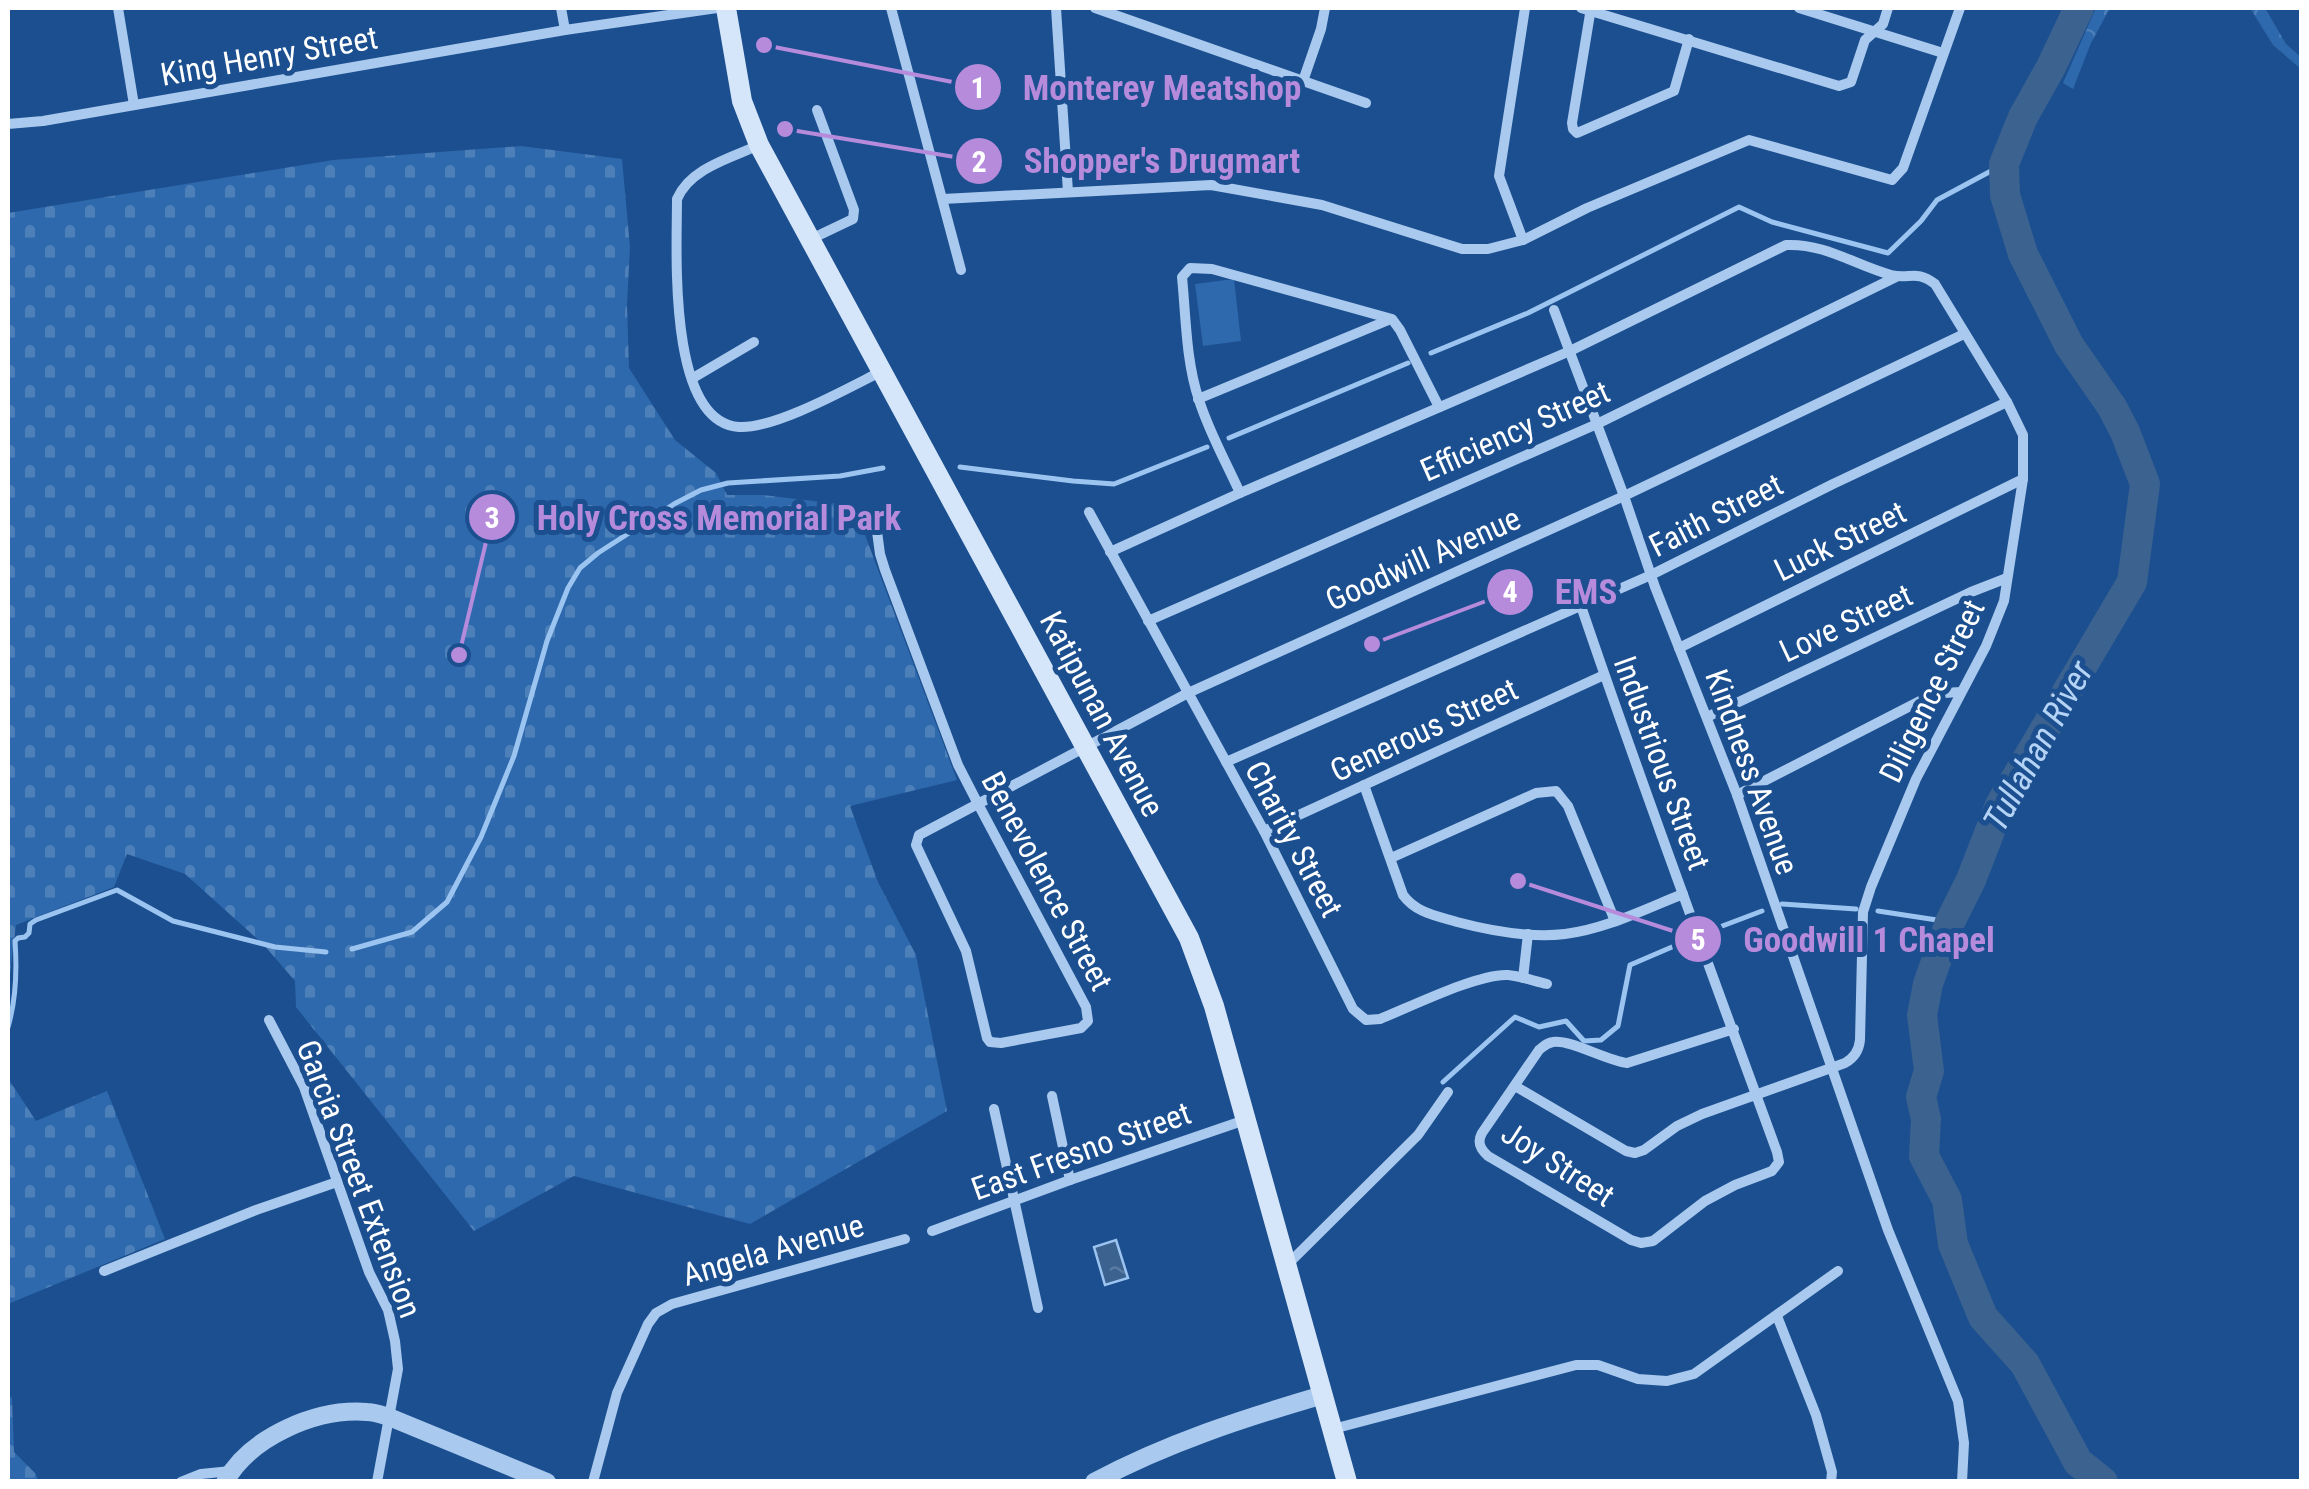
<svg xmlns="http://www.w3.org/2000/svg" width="2309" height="1489" viewBox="0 0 2309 1489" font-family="'Roboto Condensed',sans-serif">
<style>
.forest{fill:url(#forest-crowns)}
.cemetery{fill:url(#cemetery-stones)}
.pitch{fill:#2e69ad}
.water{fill:url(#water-ripples);stroke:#9cc4f0;stroke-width:2.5}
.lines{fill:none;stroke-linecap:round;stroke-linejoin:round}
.stream{stroke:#9cc4f0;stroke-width:5}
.river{stroke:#3c6290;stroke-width:30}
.minor{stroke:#a9c9ee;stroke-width:10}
.tertiary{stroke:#a9c9ee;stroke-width:18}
.secondary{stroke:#d6e6fa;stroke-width:20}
.labels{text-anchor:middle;stroke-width:10;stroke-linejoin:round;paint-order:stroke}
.street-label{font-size:32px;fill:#fff;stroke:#1b4f8f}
.water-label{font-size:35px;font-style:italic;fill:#b5d3f5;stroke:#1b4f8f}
.leader{fill:none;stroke:#b68bdc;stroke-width:4}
.callout-dot{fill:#b68bdc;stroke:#1b4f8f;stroke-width:4}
.mark-label{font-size:30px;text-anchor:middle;font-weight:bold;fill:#fff}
.callout-label{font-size:35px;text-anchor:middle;font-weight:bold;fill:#b68bdc;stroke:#1b4f8f;stroke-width:10;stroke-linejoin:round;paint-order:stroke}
</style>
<defs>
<pattern id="forest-crowns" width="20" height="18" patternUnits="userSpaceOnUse" patternTransform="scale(2.5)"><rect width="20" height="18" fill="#2e69ad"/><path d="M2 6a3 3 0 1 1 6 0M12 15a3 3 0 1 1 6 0" fill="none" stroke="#4d80b9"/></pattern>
<pattern id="cemetery-stones" width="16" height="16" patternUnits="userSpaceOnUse" patternTransform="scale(2.5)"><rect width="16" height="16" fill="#2e69ad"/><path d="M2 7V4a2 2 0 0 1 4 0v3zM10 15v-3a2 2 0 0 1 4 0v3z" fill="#4d80b9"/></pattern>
<pattern id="water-ripples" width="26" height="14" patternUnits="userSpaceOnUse" patternTransform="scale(2.5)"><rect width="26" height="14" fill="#3c6290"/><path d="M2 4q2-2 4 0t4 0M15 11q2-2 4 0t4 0" fill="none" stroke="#597aa1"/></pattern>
</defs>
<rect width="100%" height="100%" fill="#1b4f8f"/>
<!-- forest -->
<g class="forest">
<polygon points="2096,8 2110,8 2091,43 2073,89 2063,83"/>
<polygon points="2250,8 2265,8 2286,44 2301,57 2301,69 2273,45"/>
</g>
<!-- cemetery -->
<g class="cemetery">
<polygon points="521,146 622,159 630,247 627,305 629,368 675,440 716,473 727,495 763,495 839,504 844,529 862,527 957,780 850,806 878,882 916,955 947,1111 750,1224 574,1176 474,1231 296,1007 295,981 263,944 185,874 127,854 114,887 16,925 8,990 8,213 333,160"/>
<polygon points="8,1078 36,1121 107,1091 165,1239 8,1304"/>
<polygon points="8,1395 12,1398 14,1452 36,1474 38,1481 8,1481"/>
</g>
<!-- pitch -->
<polygon class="pitch" points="1234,279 1241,341 1203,346 1195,284"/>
<!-- water -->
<polygon class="water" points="1116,1240 1128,1278 1105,1285 1094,1247"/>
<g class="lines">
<!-- stream -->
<g class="stream">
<polyline points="1431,353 1528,313 1739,207 1772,222 1888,253 1921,221 1937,200 2004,164"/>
<polyline points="1229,438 1408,363"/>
<polyline points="960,467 1073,481 1114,484 1207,447"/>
<polyline points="1782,904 1856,909"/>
<polyline points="1878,911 1950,922"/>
<polyline points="1709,931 1762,911"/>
<polyline points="352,949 412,932 447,902 481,837 514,756 547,641 568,588 580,568 598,553 674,504 701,490 728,483 840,476 883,468"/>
<path d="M8 1027C16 1000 17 969 15 941L18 938 25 937 29 933 30 924 36 920 117 890 173 921 275 947 326 952"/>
<polyline points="1443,1082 1515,1017 1539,1027 1566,1021 1584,1041 1601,1040 1618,1026 1630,965 1686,941"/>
</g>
<!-- river -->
<polyline class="river" points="2079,8 2051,67 2023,117 2004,164 2005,195 2023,254 2069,345 2112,407 2125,432 2145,484 2132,582 2000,805 1971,880 1950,922 1928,984 1922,1015 1929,1071 1921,1097 1926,1119 1924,1156 1947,1200 1953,1244 1983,1317 2025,1364 2078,1462 2103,1482"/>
<!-- minor -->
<g class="minor">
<polyline points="118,8 134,105"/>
<polyline points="561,8 565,30"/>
<polyline points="891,8 961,270"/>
<polyline points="1056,8 1068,192"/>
<polyline points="1095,8 1366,103"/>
<polyline points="1581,8 1839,86 1851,82 1865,40 1883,24 1888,8"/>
<polyline points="1591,8 1572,123 1573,129 1577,133 1674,91 1689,39"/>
<polyline points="1799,8 1943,53"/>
<polyline points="1303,81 1321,29 1325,8"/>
<polyline points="8,124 43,121 565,30 717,8"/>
<path d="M759 145C731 158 690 168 677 199 677 250 667 422 739 427 775 429 848 388 882 371"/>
<polyline points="943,199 1211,185 1322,205 1462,249 1488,249 1523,240 1587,208 1749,140 1892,180 1903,168 1960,8"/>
<polyline points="811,239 853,219 854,210 817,110"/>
<polyline points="1523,240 1499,176 1525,8"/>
<polyline points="1554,310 1624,496 1655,587 1737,795 1888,1230 1958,1401 1964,1443 1962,1482"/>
<polyline points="693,378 754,342"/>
<polyline points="1198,399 1391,319"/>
<path d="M1240 493C1226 462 1209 432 1199 400 1186 362 1186 317 1182 277L1190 268 1212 269 1392 319 1400 330 1439 407"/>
<path d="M1089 512 1264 831 1353 1009 1366 1020 1380 1019C1410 1007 1479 973 1508 975 1520 976 1534 981 1547 984"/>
<polyline points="876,524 880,554 885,570 958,765 977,802 1086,1007 1088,1021 1081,1028 1001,1043 990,1042 987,1038 966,951 916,845 919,835 1188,693 1624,496 1964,334"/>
<path d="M1110 552 1240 493 1570 351 1786 245C1824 243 1855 265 1891 275 1909 280 1916 269 1935 284L2007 402 2023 435V479L2004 601 1986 646 1916 779 1871 887 1863 912 1860 1040C1859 1050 1854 1058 1845 1063L1702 1114 1677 1126 1644 1150 1635 1153 1626 1151 1515 1086"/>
<path d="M1581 606C1643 789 1711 971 1777 1152L1779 1162 1772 1171 1735 1185 1705 1201 1653 1241 1641 1243 1631 1240 1488 1156C1480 1149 1477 1142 1482 1133L1539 1050C1544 1046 1546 1043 1553 1042 1570 1039 1607 1061 1627 1063L1734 1029"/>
<polyline points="1148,621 1597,424 1896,277"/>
<polyline points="1679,648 2023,479"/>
<polyline points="1707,717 1971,592 2007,578"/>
<polyline points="1226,762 1651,575 1833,484 2007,402"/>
<path d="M1364 785 1403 895C1416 913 1437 916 1457 922 1491 931 1530 938 1565 934 1606 929 1645 909 1683 894"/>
<polyline points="1737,795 1920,701 1944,693 1961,692"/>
<polyline points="1264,831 1604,675"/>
<polyline points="1391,858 1536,793 1556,791 1568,806 1615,921"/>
<polyline points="1523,978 1528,934"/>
<polyline points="269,1020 304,1087 369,1272 388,1310 395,1341 398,1369 377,1482"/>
<polyline points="1052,1096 1070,1180"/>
<polyline points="994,1109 1038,1308"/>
<polyline points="932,1231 1070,1180 1245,1120"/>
<polyline points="1287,1265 1418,1135 1448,1092"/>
<polyline points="104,1271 256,1210 337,1182"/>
<polyline points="1777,1316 1816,1415 1832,1472 1831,1482"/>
<polyline points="1333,1429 1576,1365 1598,1365 1638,1379 1667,1381 1694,1374 1838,1271"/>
<polyline points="181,1482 201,1474 231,1471"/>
<polyline points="593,1482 617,1393 648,1324 656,1313 672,1304 905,1239"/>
</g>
<!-- tertiary -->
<g class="tertiary">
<path d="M225 1482C250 1437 316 1408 367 1412 374 1412 382 1415 389 1417L547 1482"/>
<path d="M1094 1482C1167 1443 1244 1418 1323 1395"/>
</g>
<!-- secondary -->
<polyline class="secondary" points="726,8 742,101 759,145 1189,938 1214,1006 1347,1482"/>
</g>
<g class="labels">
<!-- street labels -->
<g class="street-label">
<text transform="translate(269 56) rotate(-10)" y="11">King Henry Street</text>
<text transform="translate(1515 431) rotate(-24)" y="11">Efficiency Street</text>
<text transform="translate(1716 515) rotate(-27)" y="11">Faith Street</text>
<text transform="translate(1840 541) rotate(-26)" y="11">Luck Street</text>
<text transform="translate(1423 559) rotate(-24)" y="11">Goodwill Avenue</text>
<text transform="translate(1846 623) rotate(-25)" y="11">Love Street</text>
<text transform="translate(1932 691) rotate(-64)" y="11">Diligence Street</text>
<text transform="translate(1102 714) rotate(62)" y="11">Katipunan Avenue</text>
<text transform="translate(1424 730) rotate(-25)" y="11">Generous Street</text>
<text transform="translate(1662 763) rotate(70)" y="11">Industrious Street</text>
<text transform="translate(1752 772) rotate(70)" y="11">Kindness Avenue</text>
<text transform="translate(1294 839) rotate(62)" y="11">Charity Street</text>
<text transform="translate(1047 881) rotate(62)" y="11">Benevolence Street</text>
<text transform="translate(1081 1151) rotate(-20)" y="11">East Fresno Street</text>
<text transform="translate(1558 1164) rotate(33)" y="11">Joy Street</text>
<text transform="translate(359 1179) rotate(69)" y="11">Garcia Street Extension</text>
<text transform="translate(773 1250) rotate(-16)" y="11">Angela Avenue</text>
</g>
<!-- water labels -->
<g class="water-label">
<text transform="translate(2038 746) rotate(-61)" y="12">Tullahan River</text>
</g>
</g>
<!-- callouts -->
<path class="leader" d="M764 45L978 87M785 129L979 161M459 655L492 517M1372 644L1510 592M1518 881L1698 939"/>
<g class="callout-dot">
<circle cx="764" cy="45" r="10"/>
<circle cx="785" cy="129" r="10"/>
<circle cx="459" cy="655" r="10"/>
<circle cx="1372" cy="644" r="10"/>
<circle cx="1518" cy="881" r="10"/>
<circle cx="978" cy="87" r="25"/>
<circle cx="979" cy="161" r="25"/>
<circle cx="492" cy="517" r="25"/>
<circle cx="1510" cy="592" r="25"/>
<circle cx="1698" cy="939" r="25"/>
</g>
<g class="mark-label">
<text x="978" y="98">1</text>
<text x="979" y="172">2</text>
<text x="492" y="528">3</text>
<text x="1510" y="602">4</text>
<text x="1698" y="950">5</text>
</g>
<g class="callout-label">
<text x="1162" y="100">Monterey Meatshop</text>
<text x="1162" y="173">Shopper's Drugmart</text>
<text x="719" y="530">Holy Cross Memorial Park</text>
<text x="1586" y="604">EMS</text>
<text x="1869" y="952">Goodwill 1 Chapel</text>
</g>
<!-- border -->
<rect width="2309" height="1489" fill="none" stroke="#ffffff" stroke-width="20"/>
</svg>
